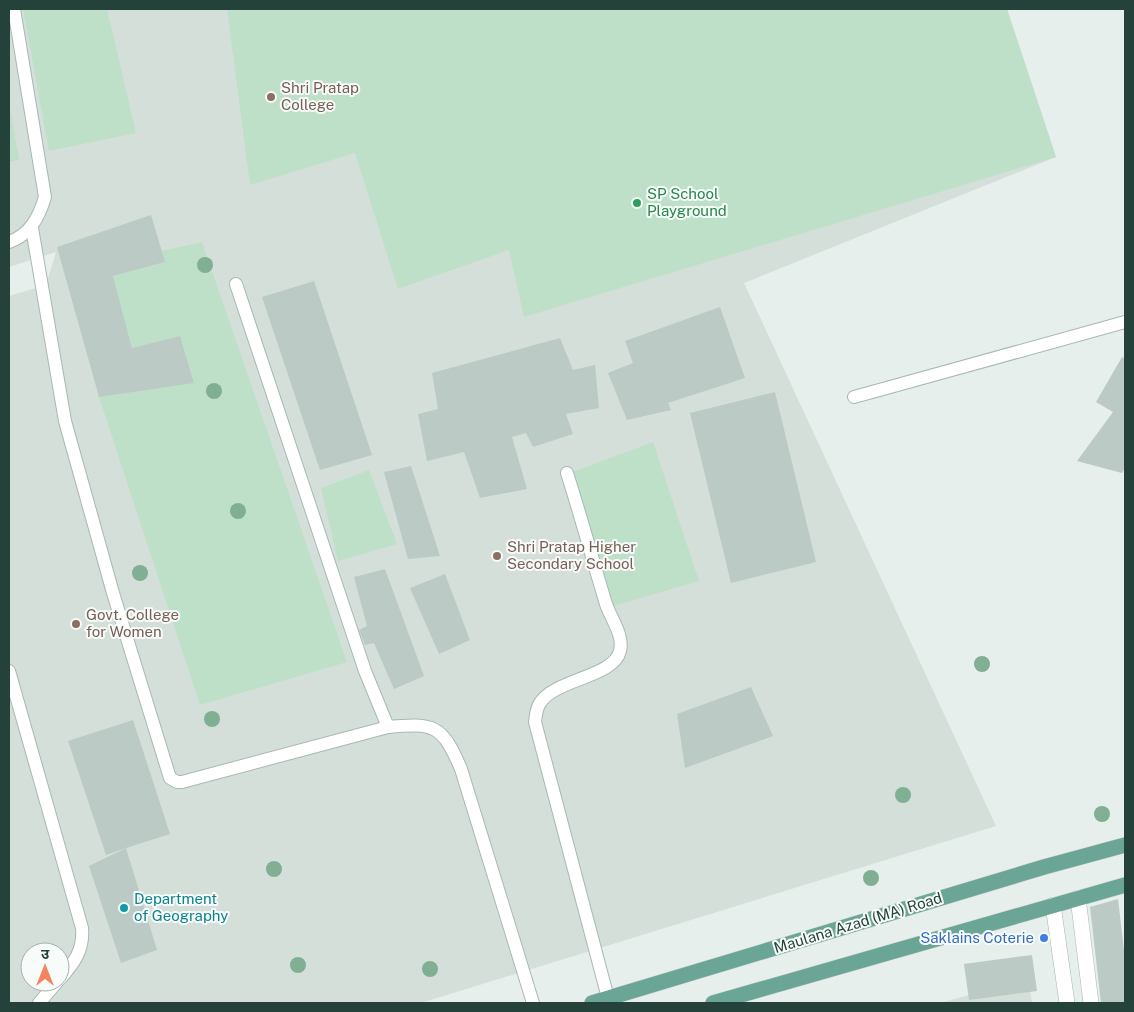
<svg xmlns="http://www.w3.org/2000/svg" width="1134" height="1012" viewBox="0 0 1134 1012" font-family="'Public Sans','Noto Sans Devanagari',sans-serif">
<style>
.built{fill:#d4dfda;fill-rule:evenodd}
.green{fill:#bfe0c8}
.building{fill:#bbcac4}
.lines{fill:none;stroke-linecap:round;stroke-linejoin:round}
.lane-casing{stroke:#a8b8b2;stroke-width:14}
.street-casing{stroke:#a8b8b2;stroke-width:16}
.primary-casing{stroke:#c2cac8;stroke-width:16}
.lane{stroke:#fff;stroke-width:12}
.street{stroke:#fff;stroke-width:15}
.primary{stroke:#6aa596;stroke-width:15}
.tree{fill:#80af93}
.education-dot{fill:#8d6e63;stroke:#f7fbf9;stroke-width:2}
.leisure-dot{fill:#2e9e5b;stroke:#f7fbf9;stroke-width:2}
.culture-dot{fill:#0f9aa8;stroke:#f7fbf9;stroke-width:2}
.shop-dot{fill:#3f7fe0;stroke:#f7fbf9;stroke-width:2}
.labels{text-anchor:middle;stroke-width:4;stroke-linejoin:round;paint-order:stroke}
.education-label{font-size:15px;fill:#785e54;stroke:#f7fbf9;text-anchor:start}
.leisure-label{font-size:15px;fill:#27864d;stroke:#f7fbf9;text-anchor:start}
.culture-label{font-size:15px;fill:#0d838f;stroke:#f7fbf9;text-anchor:start}
.street-label{font-size:15px;fill:#24423a;stroke:#f7fbf9}
.shop-label{font-size:15px;fill:#366cbe;stroke:#f7fbf9;text-anchor:end}
</style>
<rect width="100%" height="100%" fill="#e6efeb"/>
<!-- built -->
<g class="built">
<path d="M9 9H818L479 114 823 9H1007L1056 157 744 283 996 826 421 1003H9V296L46 285 56 252 9 267ZM30 952H60V982H30Z"/>
<polygon points="1028,978 1032,1003 941,1003"/>
</g>
<!-- green -->
<g class="green">
<polygon points="23,9 107,9 136,133 49,151"/>
<polygon points="227,9 1007,9 1056,157 524,317 509,250 398,289 355,153 250,185"/>
<polygon points="9,102 19,160 9,162"/>
<polygon points="202,242 347,662 200,705 99,397 194,382 180,336 132,348 113,276 165,262 162,251"/>
<polygon points="653,442 699,581 613,606 570,473"/>
<polygon points="369,470 397,544 338,561 321,488"/>
</g>
<!-- building -->
<g class="building">
<polygon points="151,215 165,262 113,276 132,348 180,336 194,383 99,397 57,247"/>
<polygon points="314,281 372,455 320,470 262,297"/>
<polygon points="720,307 745,378 668,403 671,410 627,420 608,373 633,363 625,341"/>
<polygon points="560,338 573,370 595,365 599,408 566,414 573,434 533,447 526,433 512,437 527,489 480,498 464,452 427,461 418,414 438,409 432,373"/>
<polygon points="1122,357 1125,359 1125,468 1122,473 1077,461 1113,412 1096,402"/>
<polygon points="775,392 816,562 731,583 690,413"/>
<polygon points="411,466 440,556 408,559 384,472"/>
<polygon points="385,569 424,676 394,689 374,643 365,645 359,630 367,626 354,577"/>
<polygon points="445,574 470,640 439,654 410,588"/>
<polygon points="751,687 773,736 685,768 677,714"/>
<polygon points="133,720 170,834 126,848 157,950 121,963 89,866 126,848 106,855 68,741"/>
<polygon points="1118,899 1125,959 1125,1003 1101,1003 1090,907"/>
<polygon points="1032,955 1037,991 969,1000 964,964"/>
</g>
<g class="lines">
<defs>
<g id="lane">
<path d="M32 228 65 421 113 593 170 778 177 782H182L388 727C434 723 442 724 461 769L533 1003"/>
<path d="M9 242C30 235 39 217 45 197L14 9"/>
<polyline points="236,284 365,671 388,727"/>
<polyline points="854,397 1125,322"/>
<path d="M567 473C581 517 593 561 606 604 611 619 624 635 620 651 614 677 555 679 540 703 536 709 536 715 535 722L608 998"/>
<path d="M9 671 82 928C84 950 74 963 60 979"/>
<polyline points="39,1003 57,982"/>
</g>
<g id="street">
<polyline points="1078,898 1091,1003"/>
<polyline points="1053,905 1067,1003"/>
</g>
<g id="primary">
<polyline points="592,1003 1044,867 1125,845"/>
<polyline points="713,1003 1125,885"/>
</g>
</defs>
<!-- lane casing -->
<use href="#lane" class="lane-casing"/>
<!-- street casing -->
<use href="#street" class="street-casing"/>
<!-- primary casing -->
<use href="#primary" class="primary-casing"/>
<!-- lane -->
<use href="#lane" class="lane"/>
<!-- street -->
<use href="#street" class="street"/>
<!-- primary -->
<use href="#primary" class="primary"/>
</g>
<!-- trees -->
<g class="tree">
<circle cx="205" cy="265" r="8"/>
<circle cx="214" cy="391" r="8"/>
<circle cx="238" cy="511" r="8"/>
<circle cx="140" cy="573" r="8"/>
<circle cx="982" cy="664" r="8"/>
<circle cx="212" cy="719" r="8"/>
<circle cx="903" cy="795" r="8"/>
<circle cx="1102" cy="814" r="8"/>
<circle cx="274" cy="869" r="8"/>
<circle cx="871" cy="878" r="8"/>
<circle cx="298" cy="965" r="8"/>
<circle cx="430" cy="969" r="8"/>
</g>
<!-- markers -->
<g class="education-dot">
<circle cx="271" cy="97" r="5"/>
<circle cx="497" cy="556" r="5"/>
<circle cx="76" cy="624" r="5"/>
</g>
<circle class="leisure-dot" cx="637" cy="203" r="5"/>
<circle class="culture-dot" cx="124" cy="908" r="5"/>
<circle class="shop-dot" cx="1044" cy="938" r="5"/>
<g class="labels">
<!-- education labels -->
<g class="education-label">
<text x="281" y="93">Shri Pratap<tspan x="281" dy="17">College</tspan></text>
<text x="507" y="552">Shri Pratap Higher<tspan x="507" dy="17">Secondary School</tspan></text>
<text x="86" y="620">Govt. College<tspan x="86" dy="17">for Women</tspan></text>
</g>
<!-- leisure labels -->
<g class="leisure-label">
<text x="647" y="199">SP School<tspan x="647" dy="17">Playground</tspan></text>
</g>
<!-- culture labels -->
<g class="culture-label">
<text x="134" y="904">Department<tspan x="134" dy="17">of Geography</tspan></text>
</g>
<!-- street labels -->
<g class="street-label">
<text transform="translate(858 923) rotate(-17)" y="5">Maulana Azad (MA) Road</text>
</g>
<!-- shop labels -->
<g class="shop-label">
<text x="1034" y="943">Saklains Coterie</text>
</g>
</g>
<!-- border -->
<rect width="1134" height="1012" fill="none" stroke="#24423a" stroke-width="20"/>
<!-- north arrow -->
<g transform="translate(45 967)"><circle r="24" fill="#f7fbf9" stroke="#a3b1ad"/>
<path d="M0-4L9 19L0 12L-9 19Z" fill="#f4845f"/>
<text y="-8" font-size="14" font-weight="bold" text-anchor="middle" fill="#24423a">उ</text>
</g>
</svg>
